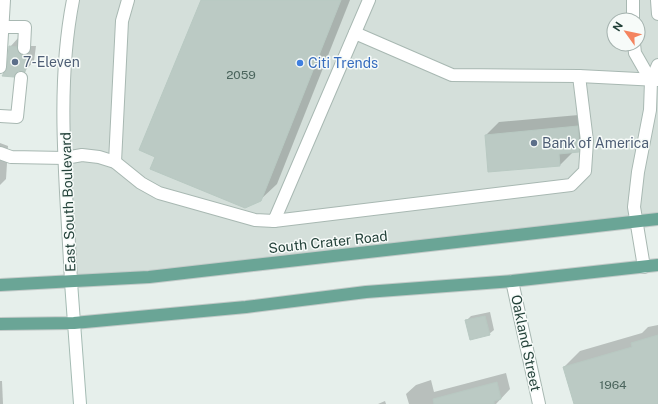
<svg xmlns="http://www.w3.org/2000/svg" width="658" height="404" viewBox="0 0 658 404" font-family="'Public Sans',sans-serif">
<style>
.built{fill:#d4dfda;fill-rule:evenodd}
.shadow{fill:#0003}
.building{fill:#bbcac4;stroke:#b8c9c2}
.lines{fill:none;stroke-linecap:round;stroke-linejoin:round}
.lane-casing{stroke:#a8b8b2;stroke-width:14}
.street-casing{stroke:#a8b8b2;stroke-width:14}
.secondary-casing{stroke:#a4bbb3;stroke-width:14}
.primary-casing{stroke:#c2cac8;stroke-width:14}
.lane{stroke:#fff;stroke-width:12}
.street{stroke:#fff;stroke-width:12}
.secondary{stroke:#fff;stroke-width:12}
.primary{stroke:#6aa596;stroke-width:12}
.service-dot{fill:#5c6f8a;stroke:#f7fbf9;stroke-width:1.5}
.shop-dot{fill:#3f7fe0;stroke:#f7fbf9;stroke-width:1.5}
.labels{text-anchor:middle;stroke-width:3;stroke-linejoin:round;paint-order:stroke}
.number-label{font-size:12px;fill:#4a645c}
.service-label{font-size:14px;fill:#4e5e75;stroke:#f7fbf9;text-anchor:start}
.shop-label{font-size:14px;fill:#366cbe;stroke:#f7fbf9;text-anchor:start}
.street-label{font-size:14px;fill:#24423a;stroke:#f7fbf9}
</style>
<rect width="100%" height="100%" fill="#e6efeb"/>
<!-- built -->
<path class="built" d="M73 0H658V216L71 282 65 69ZM614 20H638V44H614Z"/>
<!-- shadow -->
<g class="shadow">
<polygon points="202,0 350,0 277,184 260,200 157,156"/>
<polygon points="19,37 30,46 36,46 34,61 25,71 19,70 13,76 8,68 10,47"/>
<polygon points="590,114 591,138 578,151 573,152 560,165 489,171 486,135 499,122"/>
<polygon points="0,143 8,146 6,179 0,185"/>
<polygon points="490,312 494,330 489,334 466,321 471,316"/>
<polygon points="658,325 658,404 575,404 564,367 580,351 642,333 648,327"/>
<polygon points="506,373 510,389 496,404 409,404 406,394 416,385 431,380 434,392"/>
<polygon points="0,381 2,381 3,404 0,404"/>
<polygon points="385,401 386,404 378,404"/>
</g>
<!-- building -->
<g class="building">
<polygon points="201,0 341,0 261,201 245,208 150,169 155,157 139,150"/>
<polygon points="9,46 17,47 20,54 27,55 25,72 18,71 14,77 2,76 7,68"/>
<polygon points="578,126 579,152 559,154 560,166 488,172 485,135"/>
<polygon points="485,316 490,335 470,340 465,320"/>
<polygon points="658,335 658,404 574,404 563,367 632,347 631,343"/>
<polygon points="497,382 501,399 494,401 494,404 434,404 433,399"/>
</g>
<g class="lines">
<defs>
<g id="lane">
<polyline points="633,0 633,20"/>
<polyline points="657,0 658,14"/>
<polyline points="2,27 25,27 24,48"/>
<polyline points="355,33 452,75 579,76 658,80"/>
<polyline points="634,44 635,53 651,81"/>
<polyline points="0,67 4,0"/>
<polyline points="0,116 17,117 21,78"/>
<polyline points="0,153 11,157 65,158 82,155 99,157 115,162 141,183 159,193 255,220 274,221 369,0"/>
<polyline points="115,162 122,21 128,0"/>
<polyline points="274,221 571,185 585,171 587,141 579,76"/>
<polyline points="644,267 634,207 638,172 650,110 651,81 658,65"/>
</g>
<g id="street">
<polyline points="512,281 539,404"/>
<path d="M71 282C67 190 55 91 73 0"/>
</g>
<polyline id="secondary" points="71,282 80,404"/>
<g id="primary">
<polyline points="0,285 149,277 658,219"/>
<polyline points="0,324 74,323 246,307 366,292 512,281 658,265"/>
</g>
</defs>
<!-- lane casing -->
<use href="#lane" class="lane-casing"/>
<!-- street casing -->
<use href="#street" class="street-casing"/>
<!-- secondary casing -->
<use href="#secondary" class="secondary-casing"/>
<!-- primary casing -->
<use href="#primary" class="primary-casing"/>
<!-- lane -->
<use href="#lane" class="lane"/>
<!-- street -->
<use href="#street" class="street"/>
<!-- secondary -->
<use href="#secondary" class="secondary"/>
<!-- primary -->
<use href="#primary" class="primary"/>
</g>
<!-- markers -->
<g class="service-dot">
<circle cx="15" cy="62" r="4"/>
<circle cx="534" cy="143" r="4"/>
</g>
<circle class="shop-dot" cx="300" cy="63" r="4"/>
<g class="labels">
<!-- number labels -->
<g class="number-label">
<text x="241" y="79">2059</text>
<text x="613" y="389">1964</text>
</g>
<!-- service labels -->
<g class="service-label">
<text x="23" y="67">7-Eleven</text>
<text x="542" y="148">Bank of America</text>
</g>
<!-- shop labels -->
<g class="shop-label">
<text x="308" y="68">Citi Trends</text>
</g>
<!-- street labels -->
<g class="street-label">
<text transform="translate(68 202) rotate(-92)" y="5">East South Boulevard</text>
<text transform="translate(328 242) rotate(-6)" y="5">South Crater Road</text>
<text transform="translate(526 343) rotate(78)" y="5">Oakland Street</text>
</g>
</g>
<!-- north arrow -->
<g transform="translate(626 32) rotate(303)"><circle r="19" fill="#f7fbf9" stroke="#a3b1ad"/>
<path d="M0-3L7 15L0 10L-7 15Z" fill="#f4845f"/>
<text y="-6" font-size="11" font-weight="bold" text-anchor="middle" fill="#24423a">N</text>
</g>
</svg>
